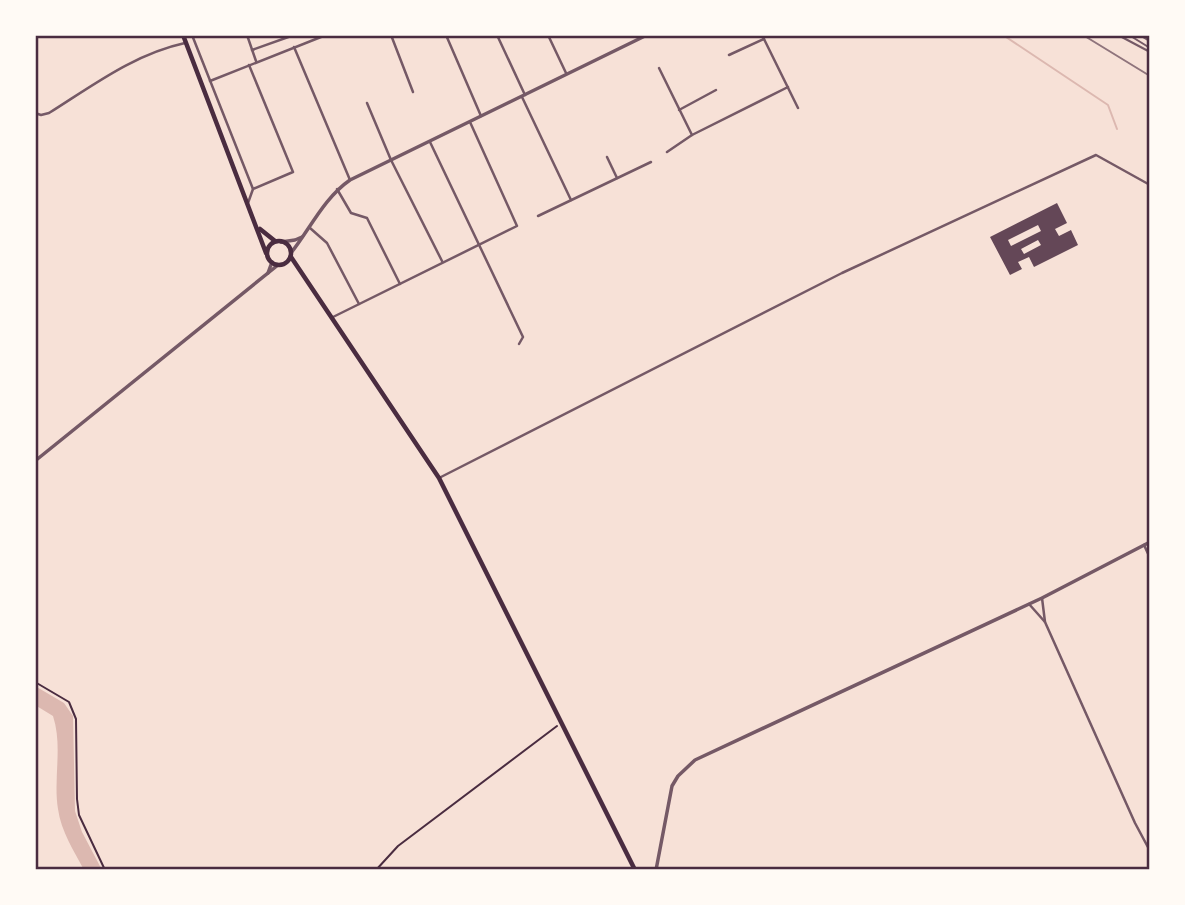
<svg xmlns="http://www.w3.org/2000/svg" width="1185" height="905" viewBox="0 0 1185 905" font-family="Arial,sans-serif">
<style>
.water{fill:#dcb8b0}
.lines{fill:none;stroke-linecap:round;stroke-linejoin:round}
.stream{stroke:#dcb8b0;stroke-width:2}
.building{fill:#644757;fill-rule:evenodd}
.path{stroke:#4a2c40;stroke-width:2}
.service{stroke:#755966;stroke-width:2}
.minor{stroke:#755966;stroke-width:2.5}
.tertiary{stroke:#755966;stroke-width:3.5}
.primary{stroke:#4a2c40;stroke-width:4.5}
.rail{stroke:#8f747c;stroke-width:2}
.neatline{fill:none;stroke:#4a2c40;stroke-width:2.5}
</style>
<rect width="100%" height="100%" fill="#f7e1d7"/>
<!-- water -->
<path class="water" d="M35 686 64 703 73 716 75 811 82 832 102 870H84C74 851 61 831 58 809 53 778 63 747 53 716L35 705Z"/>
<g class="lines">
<!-- stream -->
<polyline class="stream" points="1003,35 1108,105 1117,129"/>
</g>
<!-- building -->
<path class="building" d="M1057 203 1067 223 1055 229 1059 236 1071 230 1078 245 1034 267 1029 257 1018 262 1022 269 1010 275 990 237ZM1038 225 1041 231 1011 246 1008 240ZM1038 240 1041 245 1024 254 1021 249Z"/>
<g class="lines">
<!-- path -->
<g class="path">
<polyline points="35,682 69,702 76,719 77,799 79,815 105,870"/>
<polyline points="376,870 398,846 557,726"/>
</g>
<!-- service -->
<g class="service">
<polyline points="1118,35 1150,52"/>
<polyline points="1129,35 1150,48"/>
</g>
<!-- minor -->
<g class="minor">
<polyline points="192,35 253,189 248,203"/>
<polyline points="247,35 256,61"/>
<polyline points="391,35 413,92"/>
<polyline points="446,35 481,116"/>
<polyline points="497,35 525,95"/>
<polyline points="548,35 566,73"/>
<polyline points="762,35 798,108"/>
<polyline points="1140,35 1150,41"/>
<polyline points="294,47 350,180"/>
<polyline points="252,50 294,35"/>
<polyline points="729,55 764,39"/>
<polyline points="249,65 293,172 253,189"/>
<polyline points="659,68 692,135"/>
<polyline points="210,81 326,35"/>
<polyline points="522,97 571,200"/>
<polyline points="367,103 391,160 442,261"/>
<polyline points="679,110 716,90"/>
<path d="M35 113 41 115 49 113C92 86 134 54 185 43"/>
<polyline points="430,142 523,337 519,344"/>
<polyline points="667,152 692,135 788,87"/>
<polyline points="607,157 617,178"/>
<polyline points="337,189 351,213 367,218 400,284"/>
<polyline points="538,216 651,162"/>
<polyline points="310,228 327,243 359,304"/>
<polyline points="333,317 517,226 470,122"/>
<polyline points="439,478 842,273 1096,155 1150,185"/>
<polyline points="1144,545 1150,558"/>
<polyline points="1042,598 1045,622 1135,823 1150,851"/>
<polyline points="1029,604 1045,622"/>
</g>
<!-- tertiary -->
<g class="tertiary">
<polyline points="281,242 295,240 302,237"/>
<path d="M291 253C310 229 324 198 350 180L647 35"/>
<polyline points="268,273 272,262"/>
<polyline points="35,461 278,265"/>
<polyline points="656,870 672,786 678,776 695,760 1042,598 1150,542"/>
</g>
<!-- primary -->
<g class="primary">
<polyline points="183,35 266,253"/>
<polyline points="260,229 275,241"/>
<circle cx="279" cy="253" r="12"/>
<polyline points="291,257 439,478 635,870"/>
</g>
<!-- rail -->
<polyline class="rail" points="1083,35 1150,76"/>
</g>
<!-- border -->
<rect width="1185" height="905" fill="none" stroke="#fffaf5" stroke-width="74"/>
<rect x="37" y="37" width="1111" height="831" class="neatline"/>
</svg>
